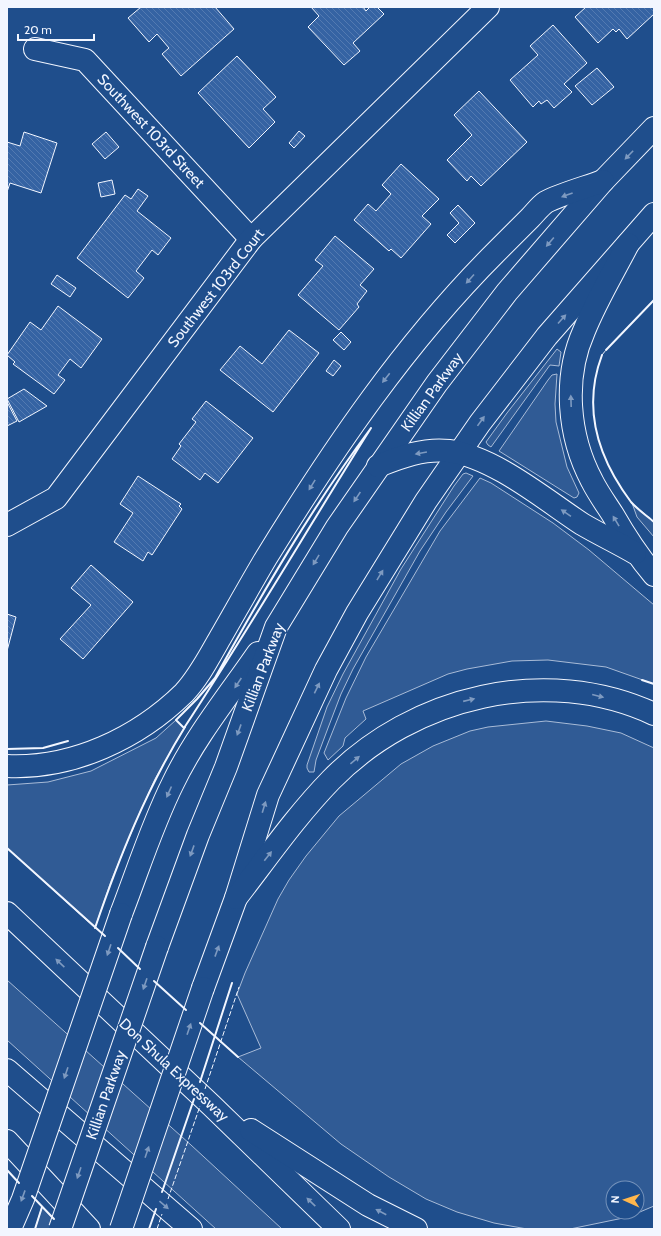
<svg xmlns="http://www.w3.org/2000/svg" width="661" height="1236" viewBox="0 0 661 1236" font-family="Cabin,sans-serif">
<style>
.built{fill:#305b95;stroke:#a8bbd7;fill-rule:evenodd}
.building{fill:url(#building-back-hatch);stroke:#f2f6ff}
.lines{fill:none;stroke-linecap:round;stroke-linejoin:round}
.street-casing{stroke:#f2f6ff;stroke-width:24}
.secondary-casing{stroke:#f2f6ff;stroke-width:24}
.highway-casing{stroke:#f2f6ff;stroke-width:24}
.street{stroke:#1f4e8c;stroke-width:22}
.secondary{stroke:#1f4e8c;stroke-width:22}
.highway{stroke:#1f4e8c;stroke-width:22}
.secondary-bridge-casing{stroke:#f2f6ff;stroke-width:24;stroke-linecap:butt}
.secondary-bridge{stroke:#1f4e8c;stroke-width:22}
.fence{stroke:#f2f6ff;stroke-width:1;stroke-dasharray:5 2;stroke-linecap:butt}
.wall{stroke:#f2f6ff;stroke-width:2}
.oneway{fill:#7e9ac0}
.labels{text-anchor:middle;stroke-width:3;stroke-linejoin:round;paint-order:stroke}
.street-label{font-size:15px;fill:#f2f6ff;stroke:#1f4e8c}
</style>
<defs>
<pattern id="building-back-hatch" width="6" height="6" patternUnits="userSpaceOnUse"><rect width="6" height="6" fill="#3563a3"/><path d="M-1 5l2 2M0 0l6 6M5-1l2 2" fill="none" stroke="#537ab1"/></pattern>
</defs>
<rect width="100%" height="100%" fill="#1f4e8c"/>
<!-- built -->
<g class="built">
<polygon points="557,349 561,352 559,366 550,365 491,447 488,445 486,442 507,413"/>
<polygon points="557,374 555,404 556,422 567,467 579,493 577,497 574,498 499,451 548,380 552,375"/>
<polygon points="466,473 473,476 446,512 420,551 353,669 341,694 328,728 316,760 314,772 309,772 307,768 307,765 327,707 343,674 401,569 454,486 463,474"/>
<polygon points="480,478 491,483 553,523 589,550 654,605 654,684 606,667 548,660 512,661 467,669 448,674 363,711 366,719 345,738 343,746 328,760 324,753 346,698 366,657 440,531"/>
<polygon points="632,503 654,522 654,537 637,517"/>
<polygon points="176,720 184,728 155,779 140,812 111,881 95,928 7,848 7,785 48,782 91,771 156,738"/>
<path d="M546 721 587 726 621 733 654 748V1206L628 1217 570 1229H527L494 1223 457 1212 426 1199 389 1177 341 1144 238 1057 261 1048 237 994 245 973 278 899 289 880 306 856 339 816 401 764 433 746 470 731 488 727ZM613 1188H637V1212H613Z"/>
<polygon points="7,980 191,1145 282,1229 216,1229 7,1040"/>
<polygon points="42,1207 63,1229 35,1229"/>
</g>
<!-- building -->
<g class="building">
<polygon points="141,7 215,7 234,29 181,76 162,54 169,48 157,34 149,42 128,18"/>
<polygon points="311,7 363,7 366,11 370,7 377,7 384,14 353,43 360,51 344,65 308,27 319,16"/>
<polygon points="586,7 654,7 654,14 627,39 619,29 616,32 613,29 598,43 575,17"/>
<polygon points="553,25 587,63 564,84 572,92 554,108 547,100 541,104 539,101 533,107 510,80 538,55 530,46"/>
<polygon points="237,56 276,97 263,109 275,122 249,148 198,93"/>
<polygon points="597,68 614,87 592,105 575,86"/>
<polygon points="479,91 527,142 481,186 471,176 467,181 447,160 472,135 454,115"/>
<polygon points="299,131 305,136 294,148 289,143"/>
<polygon points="24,132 57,143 41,193 10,183 7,192 7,142 20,146"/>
<polygon points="106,132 119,147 105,159 92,144"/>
<polygon points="401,164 439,199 422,216 431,224 401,258 391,249 389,251 354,220 368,204 376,211 391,194 382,185"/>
<polygon points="112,180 115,194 101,197 98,183"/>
<polygon points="138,189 148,196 137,211 171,238 158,255 152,250 136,271 144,278 128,298 77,258 125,195 131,199"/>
<polygon points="458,205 475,223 455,243 447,235 459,223 450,213"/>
<polygon points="335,236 374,269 360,285 367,291 357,304 359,307 339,330 298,295 323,266 315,260"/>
<polygon points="57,275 76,288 70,297 51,284"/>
<polygon points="58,306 102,339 81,368 70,359 58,375 65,380 54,394 13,364 15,362 7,355 30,322 41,330"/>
<polygon points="289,330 319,353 273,412 220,370 240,346 262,364"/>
<polygon points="341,332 351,342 344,350 333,340"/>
<polygon points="334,360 341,366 333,376 326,371"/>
<polygon points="24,389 47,406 19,422 7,399"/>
<polygon points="206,401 253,438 218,483 205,473 200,480 172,459 181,446 179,444 196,422 192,419"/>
<polygon points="7,402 17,421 7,426"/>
<polygon points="138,476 181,504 179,506 182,509 152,555 148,552 143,561 114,542 133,513 120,504"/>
<polygon points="91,565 133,602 83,659 60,639 91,605 71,588"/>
<polygon points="7,614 16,617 7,651"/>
</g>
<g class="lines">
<defs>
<g id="street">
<polyline points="35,49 85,60 251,239"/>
<polyline points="7,525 56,498 251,239 488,7"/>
</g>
<g id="secondary">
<path d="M121 914C138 870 152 825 173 783 195 737 229 695 258 653"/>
<polyline points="157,947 198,835 226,767 276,627 337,527 437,383 507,292 603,181 654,128"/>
<polyline points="203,988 236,898 268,795 326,670 357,613 426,501 480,423 547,336 654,214"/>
</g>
<g id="highway">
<path d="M628 244C613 273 596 301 584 331 563 378 568 436 592 481 598 493 606 504 613 515 625 536 638 556 654 575"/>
<path d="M378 466C400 457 424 448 449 451 494 457 544 499 582 524 599 534 618 543 635 553"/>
<path d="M7 766C73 769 138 738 184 693 199 677 209 657 220 638 235 612 250 585 266 558 333 449 405 343 496 252 508 240 519 229 530 218 535 213 540 206 546 202 561 194 587 187 603 181"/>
<path d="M236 898C267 858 296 816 331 780 413 696 546 664 654 714"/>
<polyline points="7,913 211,1105 339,1229"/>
<polyline points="7,1070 191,1229"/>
<polyline points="251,1130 368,1205 416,1229"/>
<polyline points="7,1141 89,1229"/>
</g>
</defs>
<!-- street casing -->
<use href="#street" class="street-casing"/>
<!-- secondary casing -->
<use href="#secondary" class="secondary-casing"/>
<!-- highway casing -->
<use href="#highway" class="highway-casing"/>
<!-- street -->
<use href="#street" class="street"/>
<!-- secondary -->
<use href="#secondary" class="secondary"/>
<!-- highway -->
<use href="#highway" class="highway"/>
<defs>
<g id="secondary-bridge">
<polyline points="10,1229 23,1199 121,914"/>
<polyline points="60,1229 157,947"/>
<polyline points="121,1229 203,988"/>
</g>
</defs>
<!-- secondary-bridge casing -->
<use href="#secondary-bridge" class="secondary-bridge-casing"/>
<!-- secondary-bridge -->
<use href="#secondary-bridge" class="secondary-bridge"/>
<!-- fence -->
<g class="fence">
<polyline points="602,355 606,350"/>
<polyline points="205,1089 239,987"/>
<polyline points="168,1199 200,1106"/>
<polyline points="157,1229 162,1214"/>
</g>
<!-- wall -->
<g class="wall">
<polyline points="606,350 654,300"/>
<path d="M602 355C582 408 598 458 631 502 637 509 647 516 654 522"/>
<path d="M371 428C308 528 249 629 184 728L176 720 197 699 215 678C263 592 312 507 371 428Z"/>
<polyline points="642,680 654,684"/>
<polyline points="7,749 43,748 68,741"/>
<polyline points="7,848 105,936"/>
<path d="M95 928C119 858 146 790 185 727"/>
<polyline points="118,948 140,969"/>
<polyline points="154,981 186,1010"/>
<polyline points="200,1023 238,1057"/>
<polyline points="200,1082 232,983"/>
<polyline points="7,1170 19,1183"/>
<polyline points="162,1192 194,1099"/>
<polyline points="32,1196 54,1219"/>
<polyline points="35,1229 42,1207"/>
<polyline points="149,1229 156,1209"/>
</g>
</g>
<!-- one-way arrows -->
<defs><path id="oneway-solid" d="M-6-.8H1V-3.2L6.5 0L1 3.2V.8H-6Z"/></defs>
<g class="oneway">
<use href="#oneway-solid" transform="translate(629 155) rotate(134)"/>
<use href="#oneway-solid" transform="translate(567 195) rotate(160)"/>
<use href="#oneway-solid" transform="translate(550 242) rotate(130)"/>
<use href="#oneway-solid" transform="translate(470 279) rotate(132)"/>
<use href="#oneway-solid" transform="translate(562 319) rotate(-48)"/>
<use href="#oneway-solid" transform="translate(386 378) rotate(128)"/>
<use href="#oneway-solid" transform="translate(571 401) rotate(-92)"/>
<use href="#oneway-solid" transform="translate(481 421) rotate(-54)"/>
<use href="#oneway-solid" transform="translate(421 453) rotate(170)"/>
<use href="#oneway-solid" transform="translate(312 485) rotate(122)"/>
<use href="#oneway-solid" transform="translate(357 497) rotate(124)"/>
<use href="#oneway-solid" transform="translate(566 513) rotate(-146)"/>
<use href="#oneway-solid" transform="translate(616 521) rotate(-121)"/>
<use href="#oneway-solid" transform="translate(316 560) rotate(121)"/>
<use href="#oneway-solid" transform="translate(380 575) rotate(-59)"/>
<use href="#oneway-solid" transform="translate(238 683) rotate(124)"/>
<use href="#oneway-solid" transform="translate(317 688) rotate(-64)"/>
<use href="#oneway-solid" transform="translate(598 696) rotate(14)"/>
<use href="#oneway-solid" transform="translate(469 700) rotate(-13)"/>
<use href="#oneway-solid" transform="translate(239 730) rotate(110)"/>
<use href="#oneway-solid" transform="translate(355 760) rotate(-40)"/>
<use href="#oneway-solid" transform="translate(169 792) rotate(114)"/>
<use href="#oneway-solid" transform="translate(264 807) rotate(-73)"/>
<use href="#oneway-solid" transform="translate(192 851) rotate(110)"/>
<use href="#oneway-solid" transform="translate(268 856) rotate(-52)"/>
<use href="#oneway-solid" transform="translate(109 950) rotate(109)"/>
<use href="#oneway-solid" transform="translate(217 951) rotate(-70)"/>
<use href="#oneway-solid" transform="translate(60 963) rotate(-137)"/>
<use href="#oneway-solid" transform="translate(145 984) rotate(109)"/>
<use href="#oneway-solid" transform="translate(189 1029) rotate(-71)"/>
<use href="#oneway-solid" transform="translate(66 1073) rotate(109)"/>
<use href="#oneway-solid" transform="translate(147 1152) rotate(-71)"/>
<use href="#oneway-solid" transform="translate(79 1173) rotate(109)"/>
<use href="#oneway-solid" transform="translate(23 1196) rotate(110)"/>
<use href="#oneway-solid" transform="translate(311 1202) rotate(-136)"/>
<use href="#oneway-solid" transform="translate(164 1205) rotate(41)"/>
<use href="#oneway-solid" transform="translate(381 1212) rotate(-152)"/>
</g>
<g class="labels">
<!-- street labels -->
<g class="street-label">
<text transform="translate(151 131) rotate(47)" y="5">Southwest 103rd Street</text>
<text transform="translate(216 288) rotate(-52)" y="5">Southwest 103rd Court</text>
<text transform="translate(432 392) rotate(-54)" y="5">Killian Parkway</text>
<text transform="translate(263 667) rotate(-69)" y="5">Killian Parkway</text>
<text transform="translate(174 1070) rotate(43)" y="5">Don Shula Expressway</text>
<text transform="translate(106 1095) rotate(-71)" y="5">Killian Parkway</text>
</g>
</g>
<!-- border -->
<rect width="661" height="1236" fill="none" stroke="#f2f6ff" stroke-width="16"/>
<!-- north arrow -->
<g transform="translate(625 1200) rotate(273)"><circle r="19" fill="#1f4e8c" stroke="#7391ba"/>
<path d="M0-3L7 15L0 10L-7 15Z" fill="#ffb74d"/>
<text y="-6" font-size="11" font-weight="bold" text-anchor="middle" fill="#f2f6ff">N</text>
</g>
<!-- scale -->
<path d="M18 34v6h76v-6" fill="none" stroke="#f2f6ff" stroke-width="2"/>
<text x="24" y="34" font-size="12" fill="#f2f6ff" stroke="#1f4e8c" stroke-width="3" paint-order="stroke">20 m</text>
</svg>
